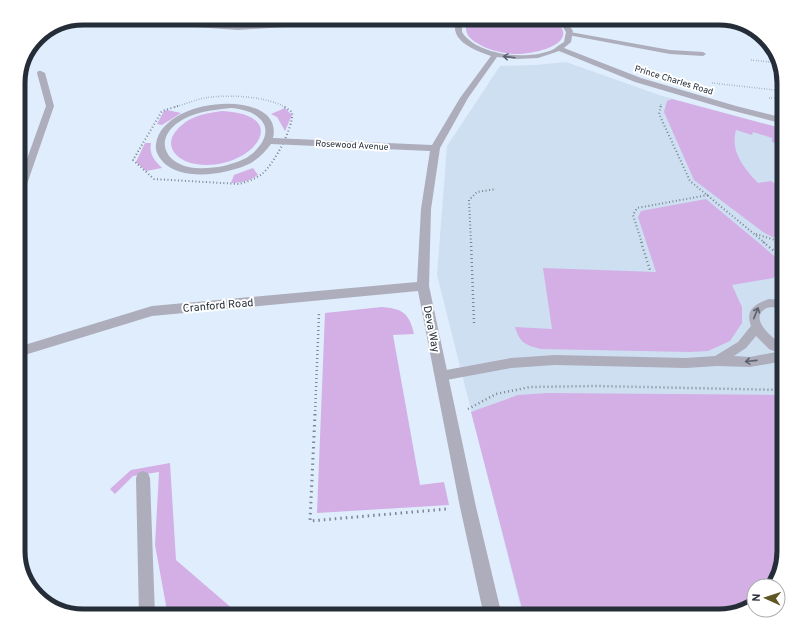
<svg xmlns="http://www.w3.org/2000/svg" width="802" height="634" viewBox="0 0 802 634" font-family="Overpass,sans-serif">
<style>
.built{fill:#cedff2}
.green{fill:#d3afe5}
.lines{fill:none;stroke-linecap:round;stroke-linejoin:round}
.path-far3{stroke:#7a8692;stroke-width:1.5;stroke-dasharray:0.5 2;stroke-linecap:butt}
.path-far2{stroke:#7a8692;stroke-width:2;stroke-dasharray:1 2.5;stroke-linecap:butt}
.path-far1{stroke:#7a8692;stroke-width:2.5;stroke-dasharray:1 3;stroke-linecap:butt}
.path{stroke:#7a8692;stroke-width:3;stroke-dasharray:1.5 4;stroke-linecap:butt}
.lane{fill:#adadbb;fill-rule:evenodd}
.street{fill:#adadbb;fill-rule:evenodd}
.oneway{stroke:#5b616c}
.labels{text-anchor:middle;stroke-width:4;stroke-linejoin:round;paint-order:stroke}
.far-street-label{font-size:9px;fill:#252e38;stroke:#fff}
.street-label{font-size:11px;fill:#252e38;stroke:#fff}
.rim{fill:none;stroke:#252e38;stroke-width:5}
</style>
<rect width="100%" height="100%" fill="#dfedfd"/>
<!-- built -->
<polygon class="built" points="566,62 662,96 784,129 784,551 771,586 754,586 754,604 747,609 719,616 523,616 437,275 447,146 500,66 536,65"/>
<!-- green -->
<g class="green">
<polygon points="142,18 333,18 244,23 198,22"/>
<path d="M469 18H552C586 43 534 55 514 54 501 53 488 50 477 43 466 37 463 28 469 18Z"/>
<path d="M672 99 784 129V146L772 142V138L753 132 752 135 736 130C730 152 744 168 758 183L771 181 784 190V239L772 237 763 232 694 180 664 112 667 101Z"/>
<polygon points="285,108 292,115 285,131 277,117 271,114"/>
<polygon points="167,110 181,113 162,125 157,124 164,111"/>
<path d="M222 111C298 115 248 173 196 164 173 160 161 142 182 125 193 115 208 113 222 111Z"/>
<path d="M145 143H151C149 154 154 160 162 168L146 171 136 162Z"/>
<path d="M253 168 258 175C249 181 242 183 231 183L234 175Z"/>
<path d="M706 199 784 264V268L773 278 732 285 742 307V323L730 341 708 351 689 352 541 349C525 345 520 343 515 327L552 329 543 268 656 272 638 217 641 211Z"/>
<path d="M382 307C402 309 409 312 414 334L393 335 420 485 444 482 449 505 317 513 325 313Z"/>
<polygon points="548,393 784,395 784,551 771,586 754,586 754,604 747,609 719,616 524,616 471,412 518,395"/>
<polygon points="170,463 176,560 234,610 270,616 168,616 155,545 159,472 133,476 115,494 110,489 131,470"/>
</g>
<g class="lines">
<!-- path-far3 -->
<g class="path-far3">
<polyline points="751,60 779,63"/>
<polyline points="712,83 784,91"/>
<polyline points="769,98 784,98"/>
<path d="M175 107C186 104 199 98 211 97 234 95 264 96 285 107"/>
<polyline points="660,107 661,104"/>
</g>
<!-- path-far2 -->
<g class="path-far2">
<path d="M178 106 162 111 133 160 154 179 239 184C247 182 255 179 262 174 274 164 294 127 292 112L283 106"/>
<polyline points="661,106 659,114 690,181 765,243"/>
<polyline points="756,234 784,243"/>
<polyline points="471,243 469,200 477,192 496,189"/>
<polyline points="642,243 633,215 637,208 708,195"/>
</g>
<!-- path-far1 -->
<g class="path-far1">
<polyline points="471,242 474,323"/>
<polyline points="641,242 650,270"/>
<polyline points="763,242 784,259"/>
<polyline points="781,242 784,243"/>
<polyline points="468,409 496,394 530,387 596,386 784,390"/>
<polyline points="315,415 319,313"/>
</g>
<!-- path -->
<polyline class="path" points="315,414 310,521 447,509"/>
<!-- lane -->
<g class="lane">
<polygon points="570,32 670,50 703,52 706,54 703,56 670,54 568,35 567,34"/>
<polygon points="38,71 41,71 45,73 54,106 27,184 21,192 18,193 18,184 46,106 37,73"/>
<path d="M769 299 784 300V308C778 308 770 306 765 309 748 319 775 341 784 345V361L750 367 717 366 686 368 555 365 511 368 441 381 437 380 435 376 437 372 441 371 511 358 555 355 686 358 715 356 738 342 751 326C745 309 755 304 769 299ZM756 336 769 349 776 352 750 357 734 356 746 348Z"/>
<polygon points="143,471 148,473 150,478 155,616 139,616 136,478 138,473"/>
</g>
<!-- street -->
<path class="street" d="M83 18H116L238 26 362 18H422L456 21 458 18H464L462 25V32C477 56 530 61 554 49 557 47 560 44 564 42L566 32 557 18H564L573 31 571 42 564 48 641 78 736 106 784 118V124L730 110 635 82 559 51 538 58 517 59 497 57 468 98 440 148 431 209 429 286 476 507 502 616H484L460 507 418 291 152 316 18 357V347L152 306 417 282 421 209 430 151 271 144C266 151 259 158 251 163 229 174 184 182 164 163 159 157 155 152 156 144 163 95 285 88 273 138L432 145 460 98 491 56C477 51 453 43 455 25L409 21H379L238 30 80 19ZM231 108C241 109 252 111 259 118 275 132 258 152 244 159 229 166 213 169 196 168 170 167 152 144 176 124 191 112 212 110 231 108Z"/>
</g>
<!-- one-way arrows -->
<defs><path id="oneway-shaft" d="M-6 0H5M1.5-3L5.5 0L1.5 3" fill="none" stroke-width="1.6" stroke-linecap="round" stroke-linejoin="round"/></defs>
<g class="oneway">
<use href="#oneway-shaft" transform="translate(509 57) rotate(-173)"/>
<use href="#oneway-shaft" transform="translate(756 313) rotate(-68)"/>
<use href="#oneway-shaft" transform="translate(751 361) rotate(174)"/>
</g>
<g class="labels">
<!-- far-street labels -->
<g class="far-street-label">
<text transform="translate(674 80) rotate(17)" y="3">Prince Charles Road</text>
<text transform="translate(352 145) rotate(3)" y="3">Rosewood Avenue</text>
</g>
<!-- street labels -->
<g class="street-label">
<text transform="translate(218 305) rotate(-5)" y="4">Cranford Road</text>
<text transform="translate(432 329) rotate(79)" y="4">Deva Way</text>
</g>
</g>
<!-- crop -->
<path d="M0 0H802V634H0ZM83 25H719A58 58 0 0 1 777 83V551A58 58 0 0 1 719 609H83A58 58 0 0 1 25 551V83A58 58 0 0 1 83 25Z" fill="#fff" fill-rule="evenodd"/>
<path class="rim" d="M83 25H719A58 58 0 0 1 777 83V551A58 58 0 0 1 719 609H83A58 58 0 0 1 25 551V83A58 58 0 0 1 83 25Z"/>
<!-- north arrow -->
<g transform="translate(766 598) rotate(273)"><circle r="19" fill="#ffffff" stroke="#a8abaf"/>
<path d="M0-3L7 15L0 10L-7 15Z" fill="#5f5723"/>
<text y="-6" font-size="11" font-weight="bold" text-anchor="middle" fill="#252e38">N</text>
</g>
</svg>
